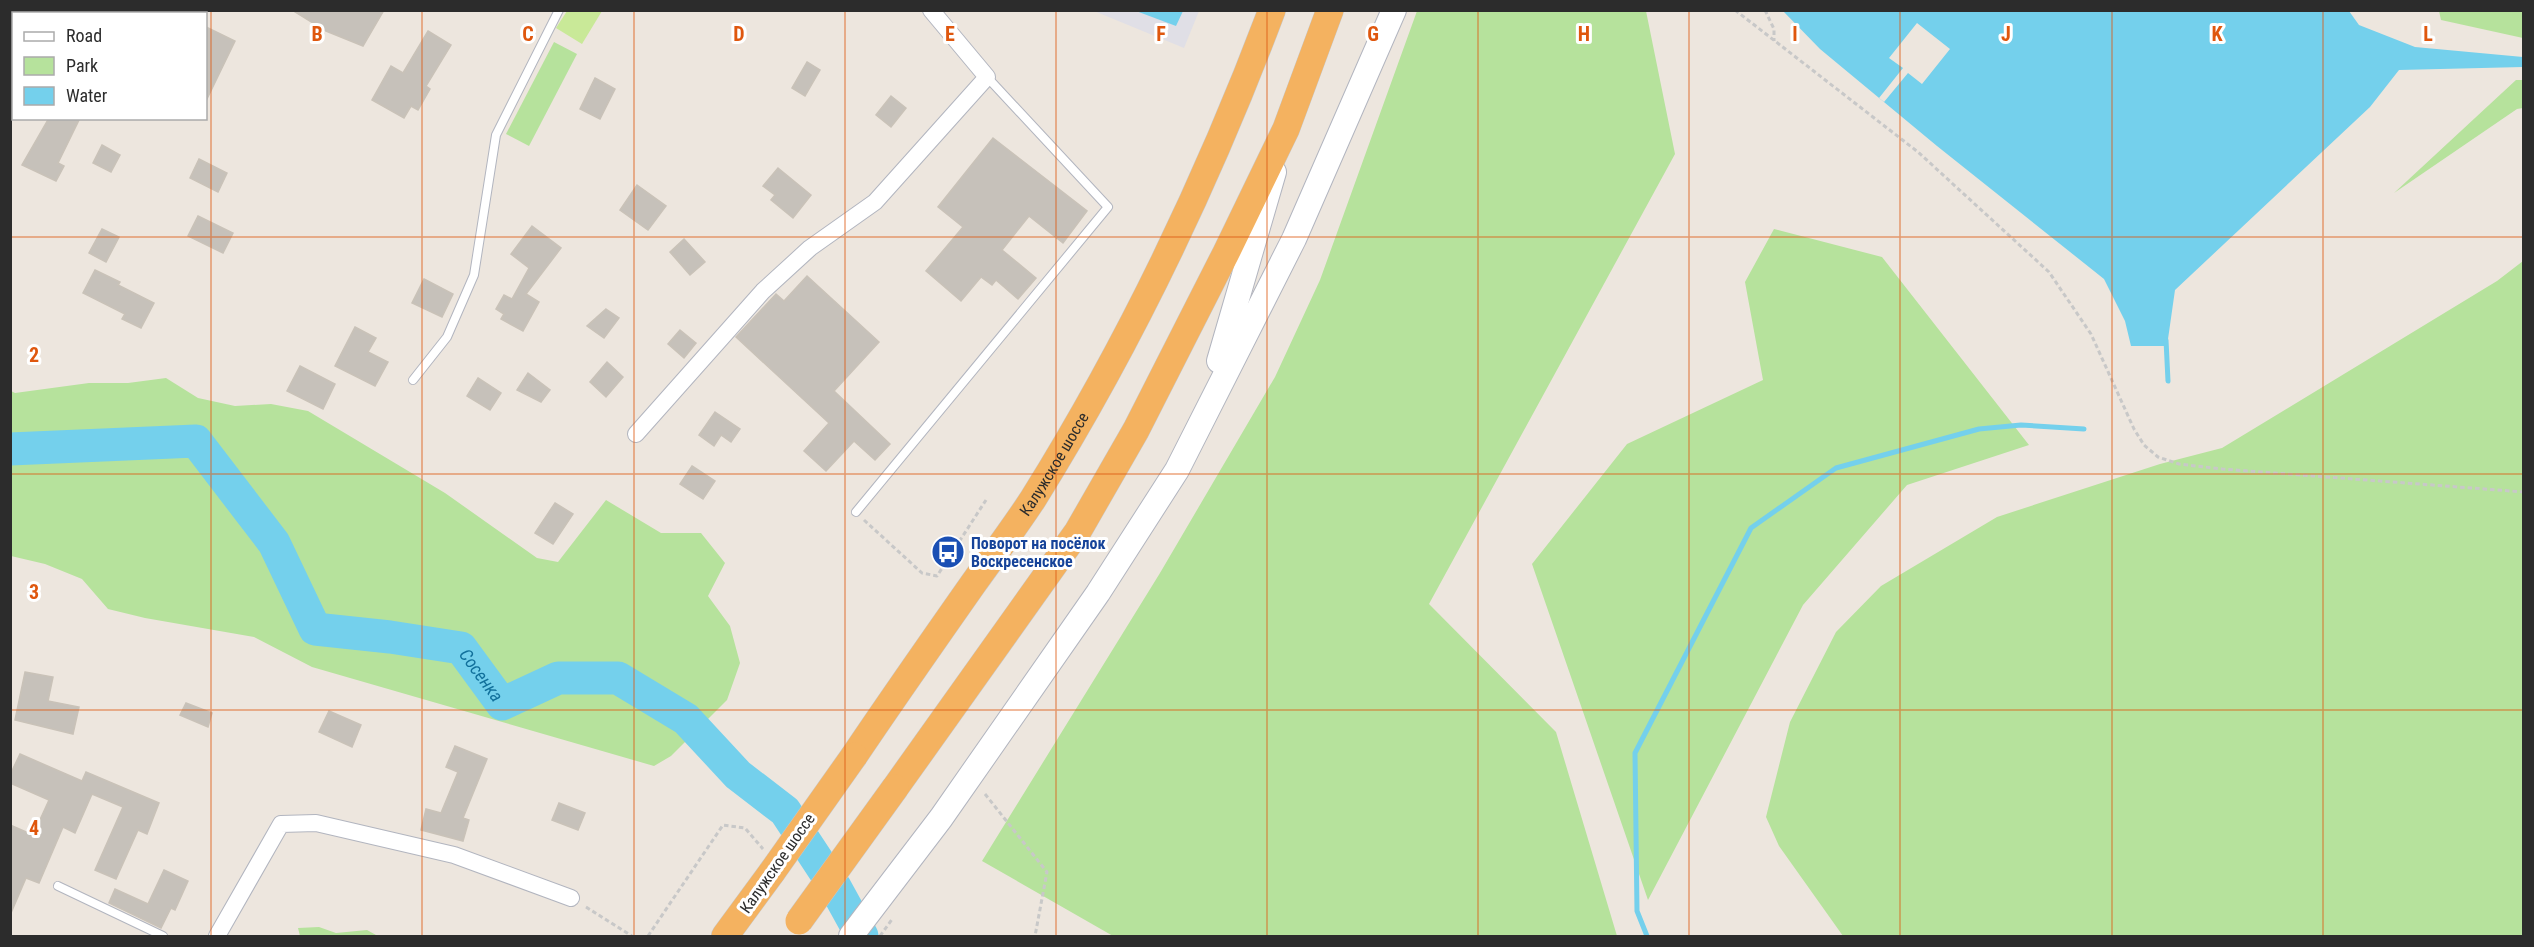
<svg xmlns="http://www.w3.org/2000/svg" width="2534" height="947" viewBox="0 0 2534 947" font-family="'Roboto Condensed',sans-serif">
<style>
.industrial{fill:#e0dfe6}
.green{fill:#b6e29c}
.pitch{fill:#c9e998}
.water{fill:#74d0ec}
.pier{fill:#ede6de}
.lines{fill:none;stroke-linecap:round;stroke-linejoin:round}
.stream{stroke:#74d0ec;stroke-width:5}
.river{stroke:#74d0ec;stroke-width:33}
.building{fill:#c6c1ba;stroke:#c9c2b8;stroke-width:1.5}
.service-casing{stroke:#b2b5bf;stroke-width:10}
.minor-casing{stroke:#b2b5bf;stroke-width:18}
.secondary-casing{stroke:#b2b5bf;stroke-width:26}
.trunk-casing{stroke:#c8c8c8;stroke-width:28}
.path{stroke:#c8c8c8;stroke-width:3;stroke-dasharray:4.5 3;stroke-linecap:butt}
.service{stroke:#fff;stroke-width:8}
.minor{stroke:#fff;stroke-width:16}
.secondary{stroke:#fff;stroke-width:24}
.trunk{stroke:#f4b260;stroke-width:27}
.trunk-bridge-casing{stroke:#c8c8c8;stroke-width:28;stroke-linecap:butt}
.trunk-bridge{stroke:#f4b260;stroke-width:27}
.grid{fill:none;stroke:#df570e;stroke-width:1.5;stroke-opacity:0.55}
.labels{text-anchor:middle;stroke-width:6;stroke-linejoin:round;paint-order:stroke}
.street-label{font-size:16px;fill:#2c2c2c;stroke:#fff}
.transit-label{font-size:16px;font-weight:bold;fill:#164399;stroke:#fff;text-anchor:start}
.water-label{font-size:18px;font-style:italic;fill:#11709b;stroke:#fff}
.grid-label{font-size:20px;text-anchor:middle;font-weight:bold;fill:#df570e;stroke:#fff;stroke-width:6;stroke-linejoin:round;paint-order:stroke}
</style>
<rect width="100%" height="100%" fill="#ede6de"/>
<!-- industrial -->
<polygon class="industrial" points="1094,11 1199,11 1184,48"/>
<!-- green -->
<g class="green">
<polygon points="1417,11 1646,11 1675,154 1429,604 1556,732 1617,936 1113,936 982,861 1160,573 1275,377 1320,280"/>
<polygon points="2439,11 2523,11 2523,38 2441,20"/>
<polygon points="554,42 577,54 529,146 506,134"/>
<polygon points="2516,80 2523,80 2523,108 2517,109 2394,193"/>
<polygon points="1774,229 1882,257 2029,445 1907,485 1803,605 1648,900 1532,564 1627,444 1763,380 1745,282"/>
<polygon points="2523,261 2523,936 1843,936 1779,846 1766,817 1790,722 1836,632 1881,586 1997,517 2160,464 2222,448 2497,281"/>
<polygon points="166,378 198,398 235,406 271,404 308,411 445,493 537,558 558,562 606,500 661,533 701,533 725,563 708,596 730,626 740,663 727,700 671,756 654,766 312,667 254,637 145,618 108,609 82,579 45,564 11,556 11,391 15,393 89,383 128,383"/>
<polygon points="319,927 336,933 367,930 376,935 397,936 300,936 298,928"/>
</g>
<!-- pitch -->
<polygon class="pitch" points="567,11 602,11 582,44 556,28"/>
<!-- water -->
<g class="water">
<polygon points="1136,11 1183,11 1176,26"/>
<polygon points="1783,11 2349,11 2359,25 2415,47 2523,57 2523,67 2399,70 2370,107 2175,290 2167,346 2131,346 2125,321 2104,279 1937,146 1820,49"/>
</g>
<!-- pier -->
<polygon class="pier" points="1917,23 1950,49 1922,84 1908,73 1884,102 1879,98 1903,68 1889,58"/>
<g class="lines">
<!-- stream -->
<g class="stream">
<polyline points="2166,340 2168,381"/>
<polyline points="1647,936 1637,911 1635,753 1751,528 1836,468 1979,429 2021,425 2084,429"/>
</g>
<!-- river -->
<path class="river" id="s1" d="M10 449 196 441 274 543 315 629 390 637 461 648 502 704 558 678H618L686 719 738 775 785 811 835 887 862 936"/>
</g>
<!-- building -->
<g class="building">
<polygon points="292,10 384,10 363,46 326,31"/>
<polygon points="206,27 235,41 206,101"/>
<polygon points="428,31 451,45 426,86 430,89 418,110 411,106 404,118 372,100 391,66 403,73"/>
<polygon points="807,62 820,70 805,96 792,88"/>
<polygon points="595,78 615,89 600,119 580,109"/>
<polygon points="891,96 906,108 891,127 876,115"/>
<polygon points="49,118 80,118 58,163 64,166 56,181 22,165"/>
<polygon points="993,138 1087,211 1063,243 1029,216 1002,250 1036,278 1018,299 996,280 992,285 981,277 961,301 926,271 963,227 938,207"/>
<polygon points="102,145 120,155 111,172 93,163"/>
<polygon points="199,159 227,173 218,192 190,178"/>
<polygon points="778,168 811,195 793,218 771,200 775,195 763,186"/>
<polygon points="637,185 666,206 648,230 620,210"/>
<polygon points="198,216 233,233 223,253 188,236"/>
<polygon points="532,226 561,248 526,294 539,302 523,331 501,319 504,314 496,309 504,295 512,299 529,268 511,254"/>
<polygon points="102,229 119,237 106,262 89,253"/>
<polygon points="684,239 705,262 690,275 670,252"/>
<polygon points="95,270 120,282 118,285 154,303 141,328 122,319 125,314 83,293"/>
<polygon points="807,276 879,342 834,391 890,444 875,460 854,441 826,471 804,451 829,423 736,337 776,294 784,301"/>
<polygon points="424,279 453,294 442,317 412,303"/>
<polygon points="606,309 619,318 604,338 587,326"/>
<polygon points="355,327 376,338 368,352 388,362 375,386 335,366"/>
<polygon points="680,330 696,343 684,358 668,344"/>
<polygon points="607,362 623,377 606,397 590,382"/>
<polygon points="300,366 335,384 323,409 287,391"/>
<polygon points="528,373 550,390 541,402 517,390"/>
<polygon points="478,378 501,393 490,410 467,396"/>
<polygon points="715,412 740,429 731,442 721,435 714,446 699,435"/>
<polygon points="692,466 715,481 703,499 680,484"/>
<polygon points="555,503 573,514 553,544 535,533"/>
<polygon points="25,672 53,677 48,701 79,707 73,734 15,720"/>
<polygon points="186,703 212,713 208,727 180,715"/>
<polygon points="329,711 361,725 352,747 319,732"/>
<polygon points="455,746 487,759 463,818 469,820 463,841 421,830 426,809 441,813 458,772 446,767"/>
<polygon points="20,754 82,781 86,772 159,803 147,834 138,830 116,879 95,870 123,807 92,794 75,833 63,827 39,883 26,878 11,913 10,825 33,835 49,800 10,783 10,775"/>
<polygon points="559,803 585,813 578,830 552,820"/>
<polygon points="164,870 188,881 175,910 171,908 161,928 109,903 115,889 148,904"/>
</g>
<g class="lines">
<defs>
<g id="service">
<polyline points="413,380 447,337 474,275 496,135 559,10"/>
<polyline points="856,512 1108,207 987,77"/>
<polyline points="58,886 163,936"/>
</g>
<g id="minor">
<polyline points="636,434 763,291 810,248 875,202 987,77 931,10"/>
<polyline points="217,936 281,824 316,823 454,855 571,898"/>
</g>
<g id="secondary">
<polyline points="49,14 51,10"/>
<polyline points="10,25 14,20"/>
<polyline points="10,75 14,71"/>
<polyline points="1219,361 1274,172"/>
<polyline points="851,936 941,818 1098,593 1177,470 1294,239 1394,10"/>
</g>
<g id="trunk">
<path id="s2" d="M854 756C893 698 933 641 973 584 993 556 1014 528 1033 499 1129 345 1208 180 1272 10"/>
<polyline points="895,788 1078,531 1136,430 1226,253 1286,129 1330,10"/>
<polyline points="725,936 772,872"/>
</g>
</defs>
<!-- service casing -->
<use href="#service" class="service-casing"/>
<!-- minor casing -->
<use href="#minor" class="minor-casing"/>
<!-- secondary casing -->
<use href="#secondary" class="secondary-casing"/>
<!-- trunk casing -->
<use href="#trunk" class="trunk-casing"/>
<!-- path -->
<g class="path">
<polyline points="1735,10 1918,152 2049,272 2091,334 2134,429 2144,445 2158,457 2179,464 2222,469 2524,492"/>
<polyline points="1765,10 1774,29 1774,41"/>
<polyline points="864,520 922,573 937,576 986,500"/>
<polyline points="985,794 1047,872 1035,936"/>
<polyline points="586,907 632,936"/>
<polyline points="648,936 723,825 745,828 763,849"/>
<polyline points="880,936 893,918"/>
</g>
<!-- service -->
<use href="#service" class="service"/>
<!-- minor -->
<use href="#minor" class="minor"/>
<!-- secondary -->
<use href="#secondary" class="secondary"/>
<!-- trunk -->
<use href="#trunk" class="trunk"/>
<defs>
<g id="trunk-bridge">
<polyline points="772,872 854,756"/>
<polyline points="799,921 895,788"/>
</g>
</defs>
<!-- trunk-bridge casing -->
<use href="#trunk-bridge" class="trunk-bridge-casing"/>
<!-- trunk-bridge -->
<use href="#trunk-bridge" class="trunk-bridge"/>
</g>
<!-- grid -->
<path class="grid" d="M211 10V936M422 10V936M634 10V936M845 10V936M1056 10V936M1267 10V936M1478 10V936M1689 10V936M1900 10V936M2112 10V936M2323 10V936M10 237H2524M10 474H2524M10 710H2524"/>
<!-- icons -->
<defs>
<symbol id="bus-disc" viewBox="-11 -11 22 22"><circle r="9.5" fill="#1a4fb4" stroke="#fff"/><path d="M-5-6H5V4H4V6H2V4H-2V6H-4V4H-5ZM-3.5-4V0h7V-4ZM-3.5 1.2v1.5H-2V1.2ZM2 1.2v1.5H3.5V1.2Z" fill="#fff"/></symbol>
</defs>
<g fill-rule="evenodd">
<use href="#bus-disc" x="929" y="533" width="38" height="38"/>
</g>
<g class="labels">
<!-- street labels -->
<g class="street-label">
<text dy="6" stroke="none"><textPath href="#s2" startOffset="354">Калужское шоссе</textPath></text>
<text transform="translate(777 863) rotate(-55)" y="6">Калужское шоссе</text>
</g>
<!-- transit labels -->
<g class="transit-label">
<text x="971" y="549">Поворот на посёлок<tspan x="971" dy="18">Воскресенское</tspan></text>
</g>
<!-- water labels -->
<g class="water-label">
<text dy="6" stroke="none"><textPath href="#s1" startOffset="591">Сосенка</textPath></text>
</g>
</g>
<g class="grid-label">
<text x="317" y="41">B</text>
<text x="528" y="41">C</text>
<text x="739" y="41">D</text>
<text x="950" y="41">E</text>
<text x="1161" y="41">F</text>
<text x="1373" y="41">G</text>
<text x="1584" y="41">H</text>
<text x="1795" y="41">I</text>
<text x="2006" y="41">J</text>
<text x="2217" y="41">K</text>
<text x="2428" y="41">L</text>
<text x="34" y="362">2</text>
<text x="34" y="599">3</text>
<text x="34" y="835">4</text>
</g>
<!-- border -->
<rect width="2534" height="947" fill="none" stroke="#2c2c2c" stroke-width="24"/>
<!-- legend -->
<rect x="12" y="12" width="195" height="108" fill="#ffffff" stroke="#ababab" stroke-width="1.5"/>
<rect x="24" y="32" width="30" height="9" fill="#ffffff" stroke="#ababab" stroke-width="1.5"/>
<text x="66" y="42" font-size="18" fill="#2c2c2c">Road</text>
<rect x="24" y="57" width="30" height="18" fill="#b6e29c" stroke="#ababab" stroke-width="1.5"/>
<text x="66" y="72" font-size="18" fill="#2c2c2c">Park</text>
<rect x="24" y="87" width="30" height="18" fill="#74d0ec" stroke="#ababab" stroke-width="1.5"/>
<text x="66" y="102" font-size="18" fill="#2c2c2c">Water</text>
</svg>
